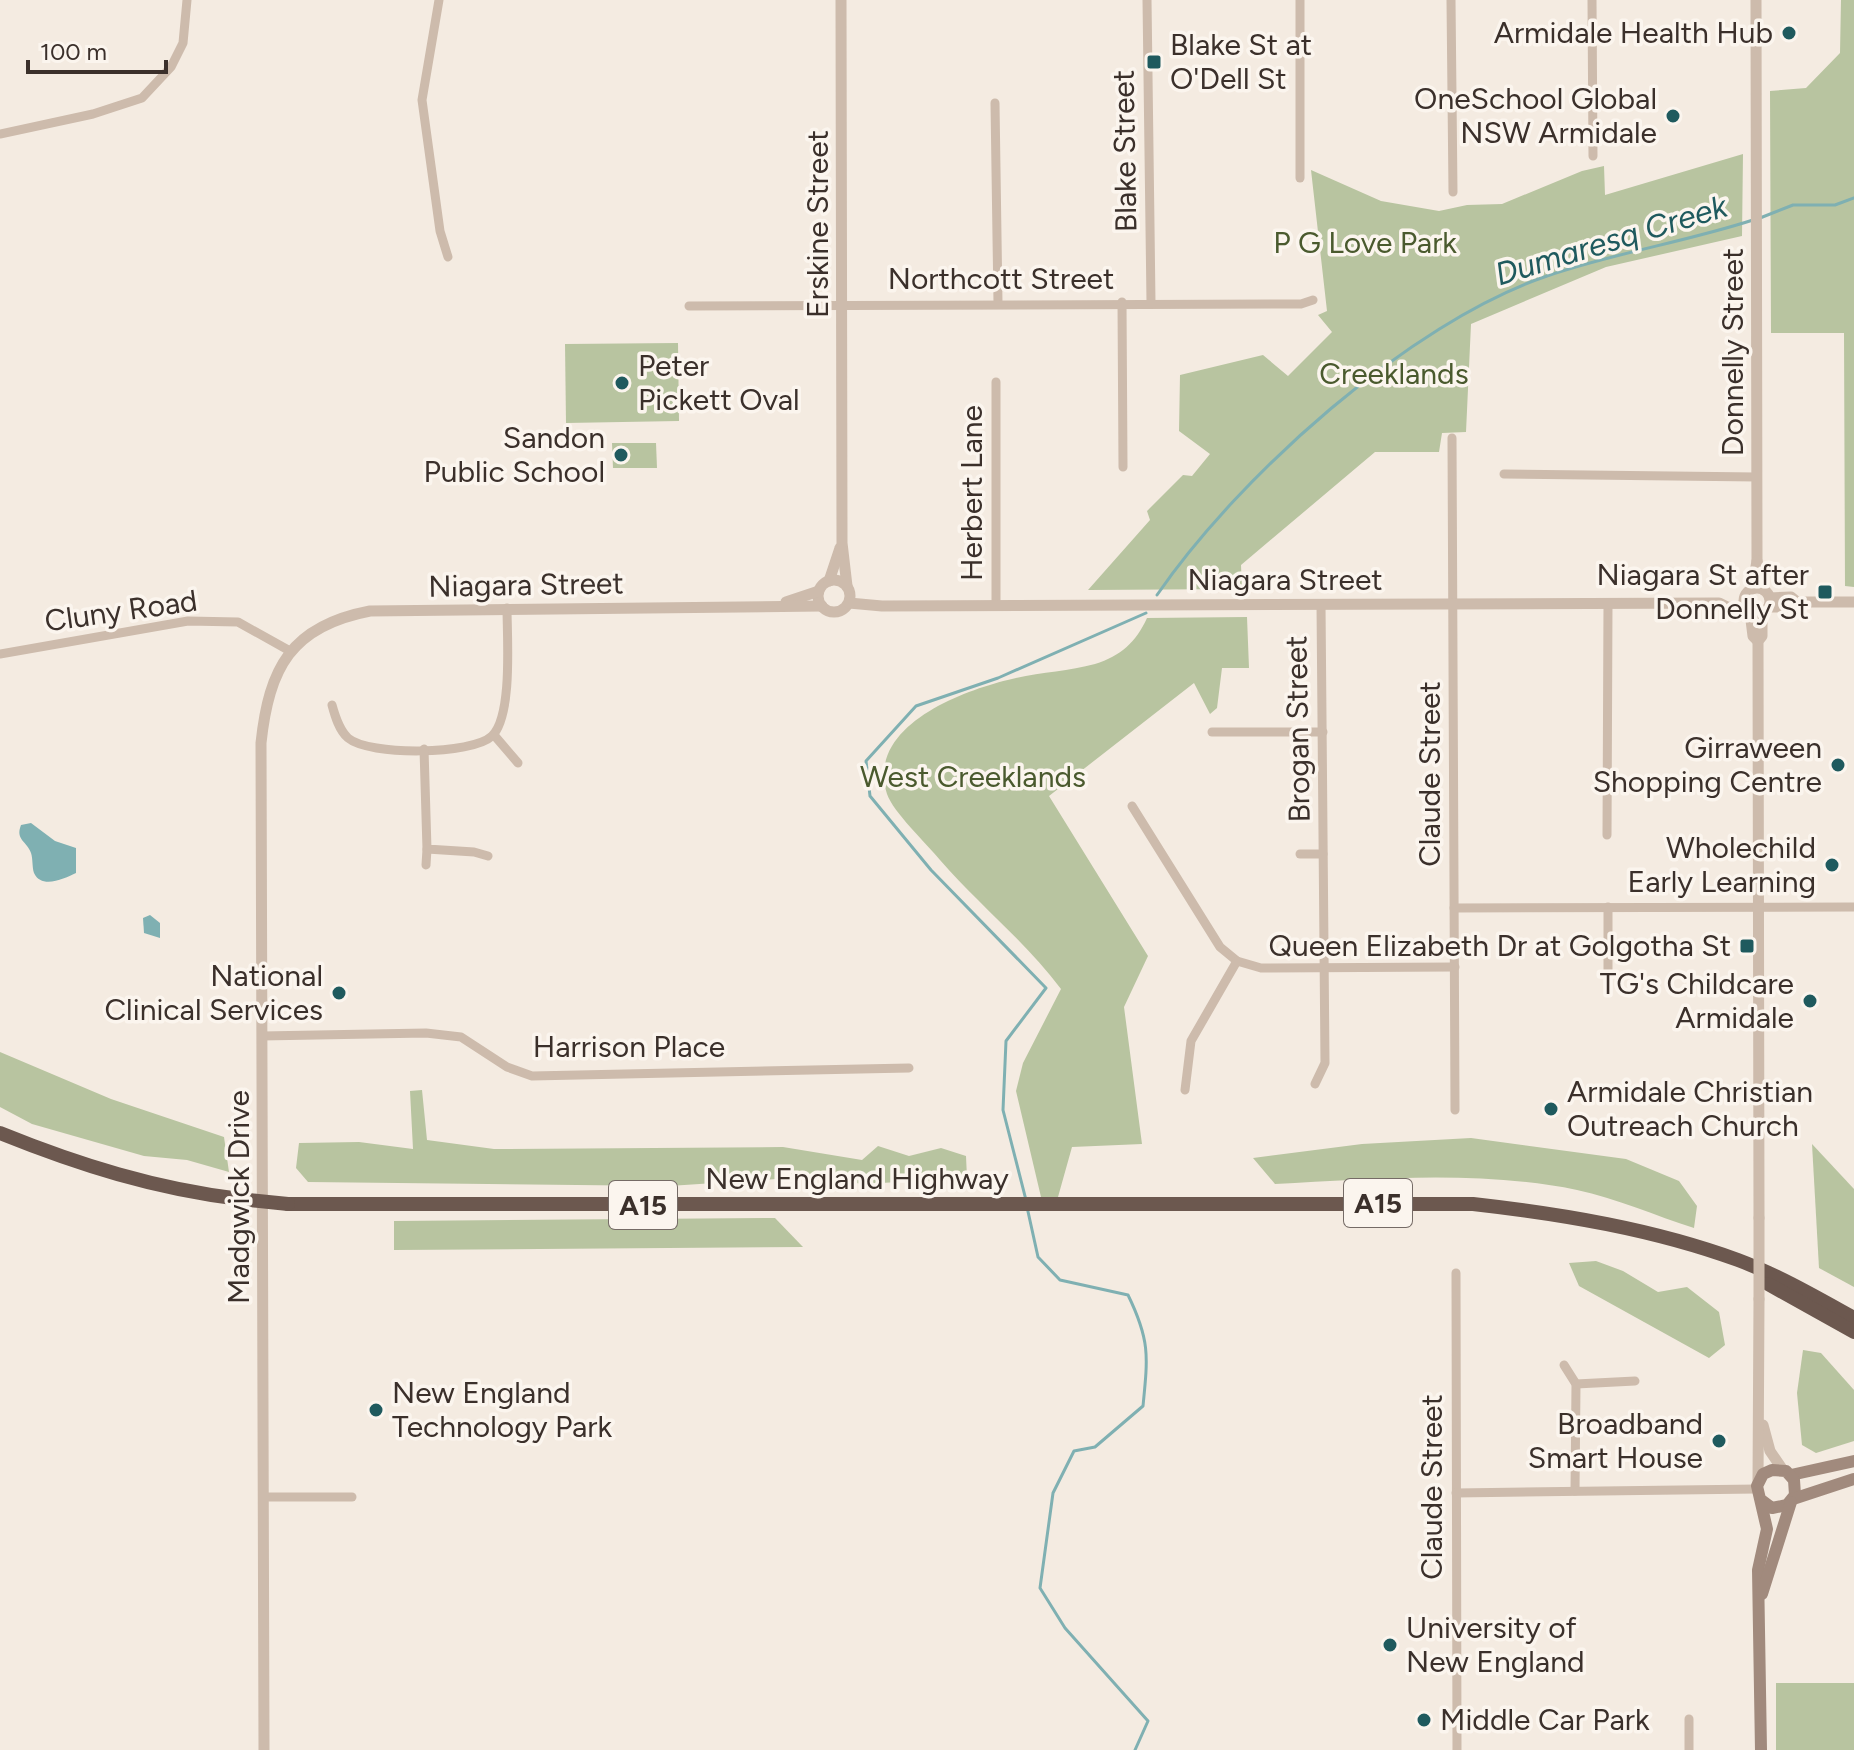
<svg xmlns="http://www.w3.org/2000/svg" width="1854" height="1750" viewBox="0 0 1854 1750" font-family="Figtree,sans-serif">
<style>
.green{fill:#b8c4a0}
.water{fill:#7fb0b2}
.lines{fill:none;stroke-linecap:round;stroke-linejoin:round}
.stream{stroke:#7fb0b2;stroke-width:3}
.minor{stroke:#cdbbac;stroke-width:9}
.tertiary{stroke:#cdbbac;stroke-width:11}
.secondary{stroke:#a18a7d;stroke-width:12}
.trunk{stroke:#6c584f;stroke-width:14}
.tertiary-bridge{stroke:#cdbbac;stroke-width:11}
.trunk-bridge{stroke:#6c584f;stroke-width:14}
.poi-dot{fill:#1f5a5e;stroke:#fbf5ee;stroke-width:3}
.labels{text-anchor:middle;stroke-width:7;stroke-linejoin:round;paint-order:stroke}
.shield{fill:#fbf5ee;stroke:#756b66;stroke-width:2}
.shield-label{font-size:28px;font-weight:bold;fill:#3b302b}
.poi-label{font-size:30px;fill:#3b302b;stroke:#fbf5ee;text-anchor:end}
.street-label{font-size:30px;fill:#3b302b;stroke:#fbf5ee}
.park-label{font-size:30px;fill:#4a5a2e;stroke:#fbf5ee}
.water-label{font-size:32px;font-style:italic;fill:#1f5a5e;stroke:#fbf5ee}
</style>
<rect width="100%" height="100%" fill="#f4ebe1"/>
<!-- green -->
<g class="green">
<polygon points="1841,0 1854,0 1854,587 1845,586 1844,333 1771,333 1770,91 1806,88 1840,53"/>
<polygon points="1743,154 1742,236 1606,267 1471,324 1466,432 1442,433 1439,452 1375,452 1241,565 1242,589 1088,590 1150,520 1147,511 1183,475 1192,476 1210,454 1179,431 1180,375 1263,355 1288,376 1332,332 1318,315 1327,311 1311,170 1381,201 1439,211 1467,205 1502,204 1582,171 1604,166 1605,195"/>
<polygon points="678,343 679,421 566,423 565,344"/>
<polygon points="612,443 656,443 657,468 613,468"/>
<path d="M1247 617 1249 668H1222L1217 708 1210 714 1194 683 1049 796 1148 956 1124 1007 1142 1144 1072 1147 1058 1197H1041L1016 1091 1023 1063 1061 989C1025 941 979 905 940 860 927 844 893 812 887 794 865 725 966 689 1016 678 1042 672 1070 671 1095 664 1121 656 1136 642 1147 618Z"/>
<polygon points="0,1052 111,1099 224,1137 229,1172 187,1160 144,1156 32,1124 0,1107"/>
<polygon points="422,1090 427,1140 494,1149 783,1147 862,1160 878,1146 909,1156 941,1148 966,1156 967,1178 864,1184 806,1177 669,1186 308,1182 296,1168 299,1143 359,1142 413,1149 410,1091"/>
<path d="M1471 1138 1626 1159 1679 1181 1697 1206 1694 1228C1656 1216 1616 1198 1577 1190 1479 1170 1375 1179 1275 1184L1253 1158 1362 1144Z"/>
<polygon points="1812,1144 1854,1189 1854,1287 1819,1268"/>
<polygon points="775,1218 803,1247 394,1250 394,1221"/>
<polygon points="1596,1261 1623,1271 1658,1292 1687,1287 1719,1312 1725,1345 1709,1358 1579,1286 1569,1263"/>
<polygon points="1803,1350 1821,1353 1854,1390 1854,1441 1816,1453 1802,1445 1797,1393"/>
<rect x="1776" y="1683" width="78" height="67"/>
</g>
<!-- water -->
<g class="water">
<path d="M31 823 55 841 76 848V873C65 878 42 890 34 873 32 867 33 859 31 853 27 841 15 840 21 825Z"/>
<polygon points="150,915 160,923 160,938 144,933 143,918"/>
</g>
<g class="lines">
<!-- stream -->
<g class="stream">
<polyline points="1760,218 1793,205 1835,205 1854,198"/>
<path d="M1157 595C1239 476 1409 323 1547 276 1614 253 1685 242 1753 220"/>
<polyline points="1026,1200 1003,1110 1006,1041 1046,988 931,870 870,796 866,761 916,706 998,678 1146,613"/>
<path d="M1027 1207 1038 1257 1060 1280 1128 1295C1150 1340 1148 1356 1143 1406L1095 1447 1074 1451 1053 1493 1040 1588 1065 1628 1148 1721 1135 1750"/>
</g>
<!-- minor -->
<g class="minor">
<polyline points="439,0 422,100 440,231 448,257"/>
<polyline points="1147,0 1151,302"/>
<polyline points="1300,0 1300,178"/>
<polyline points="1451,0 1453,192"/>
<polyline points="1592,0 1593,156"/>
<polyline points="995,103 998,303"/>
<polyline points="0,134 93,114 142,98 171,67 183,43 187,0"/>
<polyline points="1122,302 1123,467"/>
<polyline points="689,306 1301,304 1313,300"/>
<polyline points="1452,438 1455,1110"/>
<polyline points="1504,474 1757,477"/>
<polyline points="996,605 996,382"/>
<polyline points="0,654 188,621 238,622 290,651"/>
<path d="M332 705C335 716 339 730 348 738 369 756 472 755 492 736 513 716 507 636 507 608"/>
<polyline points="1212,732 1323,732"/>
<polyline points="494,735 518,763"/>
<polyline points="424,749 427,849 474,852 488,856"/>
<polyline points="1132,806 1220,947 1237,961 1261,968 1455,967"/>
<polyline points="1607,835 1608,603"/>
<polyline points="1300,854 1323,854"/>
<polyline points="426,865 427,849"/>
<polyline points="1454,908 1854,907"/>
<polyline points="1608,975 1608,907"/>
<polyline points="262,1036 426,1033 461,1037 507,1067 532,1076 909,1068"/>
<polyline points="1315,1084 1325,1063 1321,604"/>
<polyline points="1185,1090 1191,1041 1237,961"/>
<polyline points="1456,1273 1457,1750"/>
<polyline points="1564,1365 1576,1384 1575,1491"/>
<polyline points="1576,1384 1635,1381"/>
<polyline points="1456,1493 1757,1489"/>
<polyline points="264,1497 352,1497"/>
<polyline points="1689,1750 1689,1719"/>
</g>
<!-- tertiary -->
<g class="tertiary">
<polyline points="841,0 842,543 847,586"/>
<polyline points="1756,0 1757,561 1764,590"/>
<circle cx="834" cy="596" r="16"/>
<polyline points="829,581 840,548"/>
<circle cx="1757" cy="601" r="13"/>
<polyline points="1752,589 1757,561"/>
<polyline points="1770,598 1791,597 1797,602 1854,602"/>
<polyline points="786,602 819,591"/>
<polyline points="849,603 882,606 1719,603 1727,607 1746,608"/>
<polyline points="1769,607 1790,607 1797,602"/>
<polyline points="1750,612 1753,636 1758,641"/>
<polyline points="1759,1218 1758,641 1762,636 1762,614"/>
<polyline points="1763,1425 1770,1451 1783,1470"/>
<polyline points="1758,1483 1759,1299"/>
<path d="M264 1750 261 743C269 668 291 626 370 611L822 606"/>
</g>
<!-- secondary -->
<g class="secondary">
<polyline points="1791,1475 1854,1461"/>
<polyline points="1760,1499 1772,1508 1787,1505 1795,1495 1794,1480 1786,1471 1772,1470 1763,1474 1757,1486 1767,1529 1758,1570 1761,1750"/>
<polyline points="1793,1499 1854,1479"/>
<polyline points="1762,1594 1791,1502"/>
</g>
<!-- trunk -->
<g class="trunk">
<path d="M0 1133C79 1165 156 1189 240 1199"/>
<path d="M288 1204H1473C1562 1214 1653 1229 1738 1260 1778 1275 1816 1297 1854 1318"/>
<polyline points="1768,1284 1854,1332"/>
</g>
<!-- tertiary-bridge -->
<polyline class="tertiary-bridge" points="1759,1218 1759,1299"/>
<!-- trunk-bridge -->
<polyline class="trunk-bridge" points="240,1199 288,1204"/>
</g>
<!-- markers -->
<g class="poi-dot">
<circle cx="1789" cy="33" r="8"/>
<rect x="1146" y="54" width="16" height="16" rx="4"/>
<circle cx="1673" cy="116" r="8"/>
<circle cx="622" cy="383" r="8"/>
<circle cx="621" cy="455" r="8"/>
<rect x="1817" y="584" width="16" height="16" rx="4"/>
<circle cx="1838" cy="765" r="8"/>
<circle cx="1832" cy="865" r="8"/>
<rect x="1739" y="938" width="16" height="16" rx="4"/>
<circle cx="339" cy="993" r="8"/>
<circle cx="1810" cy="1001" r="8"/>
<circle cx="1551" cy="1109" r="8"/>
<circle cx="376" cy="1410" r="8"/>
<circle cx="1719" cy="1441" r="8"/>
<circle cx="1390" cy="1645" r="8"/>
<circle cx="1424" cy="1720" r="8"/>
</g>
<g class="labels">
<!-- shield labels -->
<g class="shield">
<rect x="1344" y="1179" width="68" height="48" rx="6"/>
<rect x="609" y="1181" width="68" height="48" rx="6"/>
</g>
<g class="shield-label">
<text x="1378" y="1213">A15</text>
<text x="643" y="1215">A15</text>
</g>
<!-- poi labels -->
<g class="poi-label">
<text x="1773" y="43">Armidale Health Hub</text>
<text x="1170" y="55" text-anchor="start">Blake St at<tspan x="1170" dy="34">O'Dell St</tspan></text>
<text x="1657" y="109">OneSchool Global<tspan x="1657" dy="34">NSW Armidale</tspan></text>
<text x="638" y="376" text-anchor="start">Peter<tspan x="638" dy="34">Pickett Oval</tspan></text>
<text x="605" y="448">Sandon<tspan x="605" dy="34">Public School</tspan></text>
<text x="1809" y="585">Niagara St after<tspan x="1809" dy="34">Donnelly St</tspan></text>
<text x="1822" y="758">Girraween<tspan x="1822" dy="34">Shopping Centre</tspan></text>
<text x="1816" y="858">Wholechild<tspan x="1816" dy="34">Early Learning</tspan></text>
<text x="1731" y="956">Queen Elizabeth Dr at Golgotha St</text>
<text x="323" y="986">National<tspan x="323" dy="34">Clinical Services</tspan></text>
<text x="1794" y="994">TG's Childcare<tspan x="1794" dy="34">Armidale</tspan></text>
<text x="1567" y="1102" text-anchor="start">Armidale Christian<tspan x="1567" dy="34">Outreach Church</tspan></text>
<text x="392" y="1403" text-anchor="start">New England<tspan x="392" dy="34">Technology Park</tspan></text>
<text x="1703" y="1434">Broadband<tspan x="1703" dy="34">Smart House</tspan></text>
<text x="1406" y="1638" text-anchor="start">University of<tspan x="1406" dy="34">New England</tspan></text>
<text x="1440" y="1730" text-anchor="start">Middle Car Park</text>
</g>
<!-- street labels -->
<g class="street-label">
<text transform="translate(1125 151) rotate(-91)" y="10">Blake Street</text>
<text transform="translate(818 224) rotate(-90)" y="10">Erskine Street</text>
<text x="1001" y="289">Northcott Street</text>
<text transform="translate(1733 352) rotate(-90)" y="10">Donnelly Street</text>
<text transform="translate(972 493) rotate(-90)" y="10">Herbert Lane</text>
<text x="1285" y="590">Niagara Street</text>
<text transform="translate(526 585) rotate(-1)" y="10">Niagara Street</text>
<text transform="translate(121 611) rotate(-8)" y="10">Cluny Road</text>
<text transform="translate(1298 729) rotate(-91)" y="10">Brogan Street</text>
<text transform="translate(1430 774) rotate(-90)" y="10">Claude Street</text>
<text x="629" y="1057">Harrison Place</text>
<text x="857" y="1189">New England Highway</text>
<text transform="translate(239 1197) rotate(-90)" y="10">Madgwick Drive</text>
<text transform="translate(1432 1487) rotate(-90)" y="10">Claude Street</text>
</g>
<!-- park labels -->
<g class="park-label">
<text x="1365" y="253">P G Love Park</text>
<text x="1394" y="384">Creeklands</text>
<text x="973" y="787">West Creeklands</text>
</g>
<!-- water labels -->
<g class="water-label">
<text transform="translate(1611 240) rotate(-17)" y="11">Dumaresq Creek</text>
</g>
</g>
<!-- scale -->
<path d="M28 60v12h138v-12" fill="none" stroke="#3b302b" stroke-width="4"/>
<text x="40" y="60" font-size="24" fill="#3b302b" stroke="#fbf5ee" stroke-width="6" paint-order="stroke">100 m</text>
</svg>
